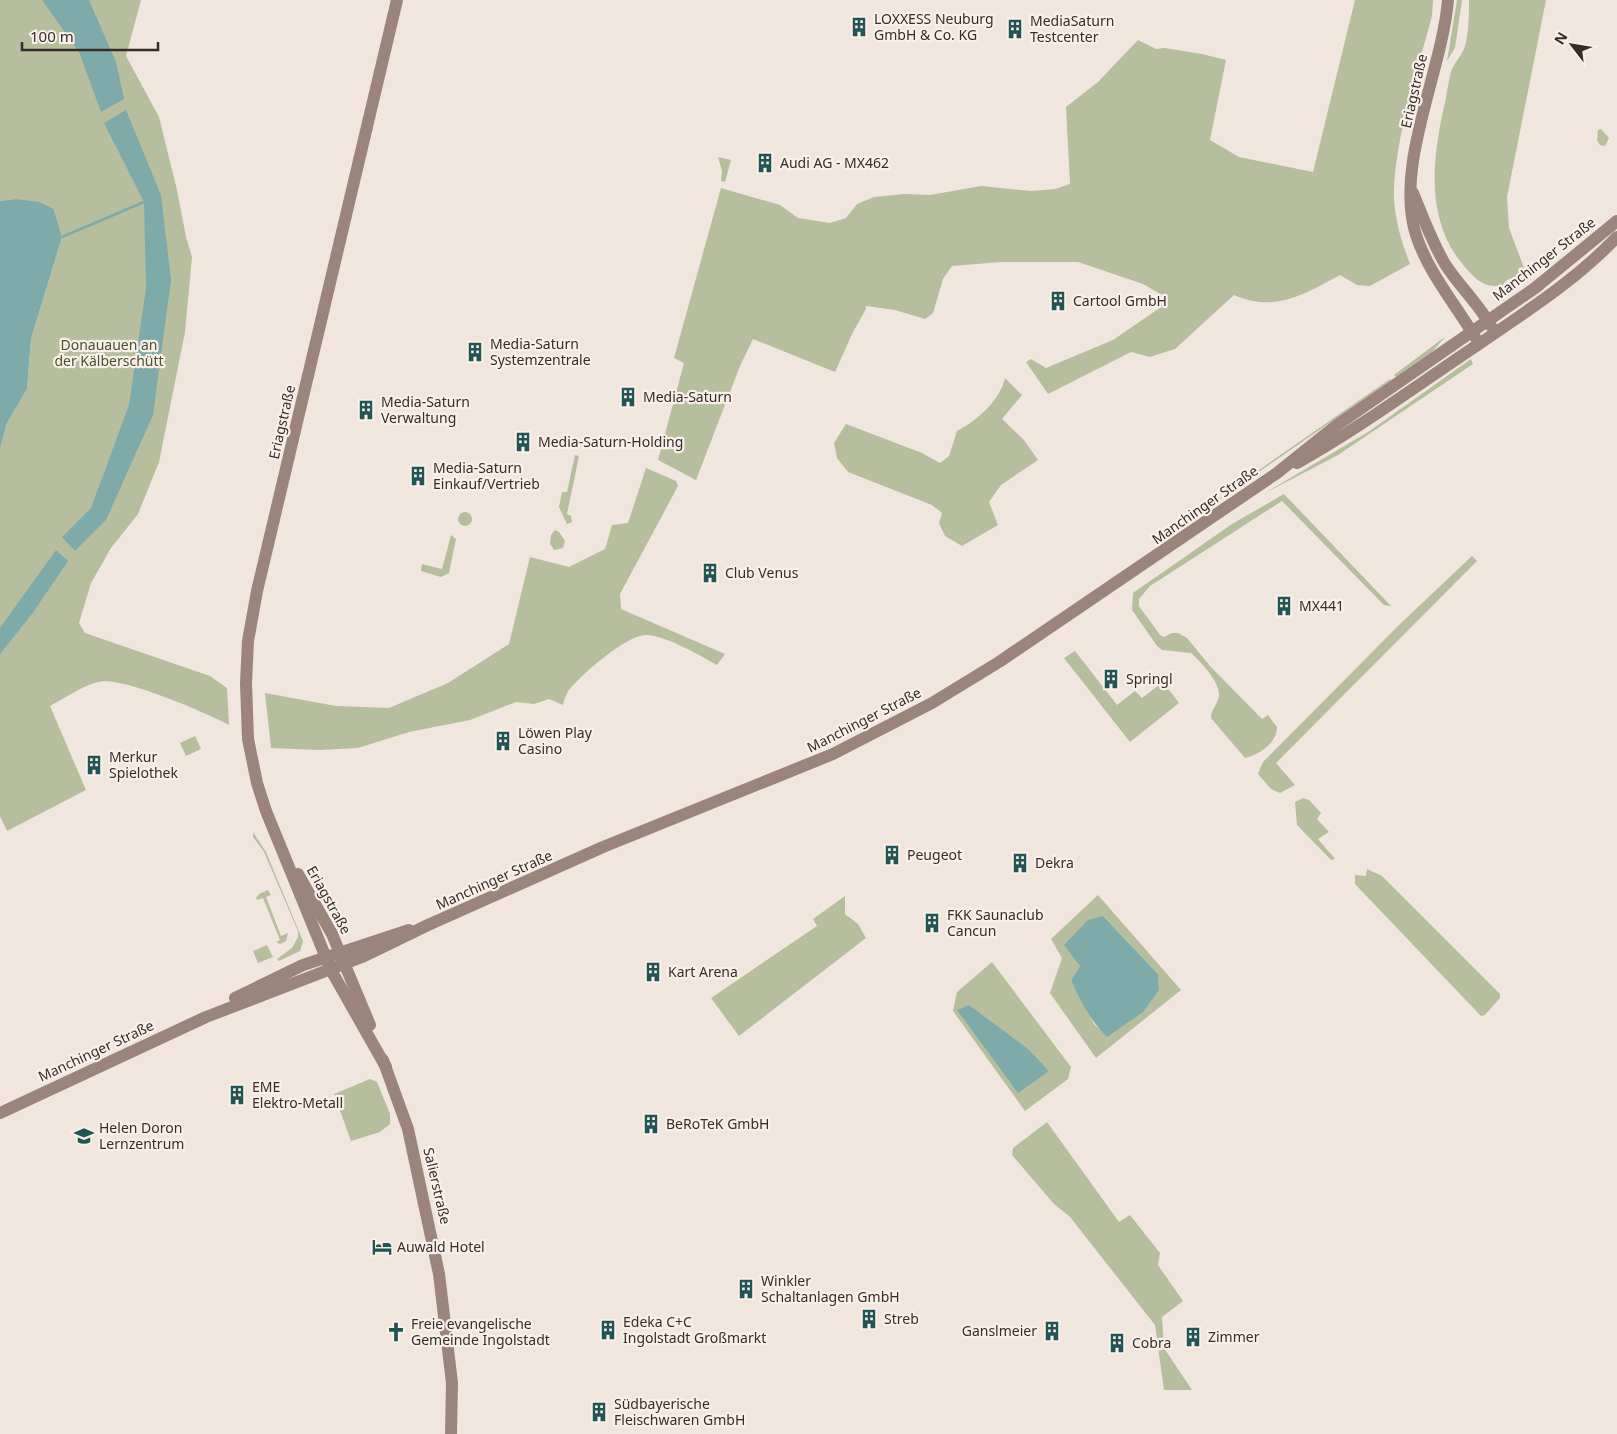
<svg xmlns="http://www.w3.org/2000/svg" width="1617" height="1434" viewBox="0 0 1617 1434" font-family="'Noto Sans',sans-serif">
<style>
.green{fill:#b6be9e;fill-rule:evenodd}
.water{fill:#7eabaa}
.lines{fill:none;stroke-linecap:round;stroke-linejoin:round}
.stream{stroke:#7eabaa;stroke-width:2.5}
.secondary{stroke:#9b847b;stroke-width:12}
.labels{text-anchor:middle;stroke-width:4.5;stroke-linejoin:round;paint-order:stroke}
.poi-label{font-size:14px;fill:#362c29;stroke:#f8f0e9;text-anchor:start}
.street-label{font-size:14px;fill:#362c29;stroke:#f8f0e9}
.park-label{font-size:14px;fill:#48522f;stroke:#f8f0e9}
</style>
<rect width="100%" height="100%" fill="#f0e6dd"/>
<!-- green -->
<g class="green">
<path d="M0 0H141L126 56 159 117 177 190 186 237 192 257 185 332 159 462 138 514 111 548 91 583 79 623 85 633 210 676 227 688 229 725C206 713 122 676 98 682 82 686 65 698 50 706L86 790 7 831 0 816V449L7 423 27 389 31 339 62 237 54 209 16 199 0 201Z"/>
<path d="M1355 0H1433L1432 16C1417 72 1397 131 1394 189 1393 214 1401 241 1410 264L1370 286 1357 285 1340 275C1305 294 1274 313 1234 295L1175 349 1150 357 1131 352 1048 394 1026 362 1031 359 1046 368 1113 340 1161 307 1162 295 1143 284 1078 262H1001L952 266 943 279 933 313 925 319 895 310 866 306V309L853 332 835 372 753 339 740 366 696 480 658 460 684 363 674 358 721 188 780 205 798 218 830 223 846 218 857 204 874 197 904 194 930 195 981 186 1031 191 1055 189 1070 184 1066 107 1098 82 1138 40 1156 49 1165 48 1202 54 1226 60 1210 140 1239 157 1313 172Z"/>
<polygon points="1457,0 1462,0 1455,48 1447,61"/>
<path d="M1469 0H1546L1507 197 1509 228 1524 268 1517 278C1510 278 1506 279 1503 285 1485 289 1476 280 1465 267 1425 222 1432 161 1444 107 1447 95 1448 81 1452 69 1455 62 1461 56 1464 49 1469 35 1469 15 1469 0Z"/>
<polygon points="1601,129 1609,138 1605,146 1600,145 1597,140 1598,130"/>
<polygon points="718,157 731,160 725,182 721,181 722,171"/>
<polygon points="1446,336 1432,352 1396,377 1394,375"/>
<polygon points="1471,359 1473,364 1338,455 1265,493 1368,432"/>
<path d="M1005 378 1022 395 1002 419 1024 440 1038 460 1001 485 989 502 998 525 962 546 945 536 939 523 942 513 932 505 848 472 837 458 834 443 846 424 922 453 940 463 949 456 957 431C978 420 1000 400 1005 378Z"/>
<polygon points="1390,379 1391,380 1197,515 1273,460"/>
<polygon points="575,455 579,456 567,514 571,516 572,522 567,524 559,507 562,492 567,492"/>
<path d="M646 468 676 481 678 486 620 594 621 609 725 654 717 665C701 656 665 635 646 635 626 635 581 675 569 690 566 694 564 700 563 705L549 699 534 704 516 702 470 720 409 732 358 748 320 750 271 748 265 693 336 706 389 708 448 683 509 644 530 557 569 567 605 549 612 525 628 523Z"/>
<path d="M1284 494 1391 606 1384 605 1282 501 1150 586 1139 599V606L1160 635 1164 637 1172 633H1178L1187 638 1210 666 1262 719 1268 715 1277 727C1277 743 1259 755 1245 758L1211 718C1211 709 1218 704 1219 696 1221 683 1200 661 1191 653L1162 650 1157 646 1132 610 1133 593 1232 524Z"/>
<circle cx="465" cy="519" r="7"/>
<polygon points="555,530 559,532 565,541 563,548 554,550 550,544 551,535"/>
<polygon points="451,535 456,539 449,573 441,577 421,571 422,564 442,569"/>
<polygon points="1472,556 1477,561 1276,763 1295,785 1280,793 1271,789 1258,774 1263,762 1399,625"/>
<polygon points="1075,651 1117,705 1135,691 1142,698 1163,682 1179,703 1130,742 1064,658"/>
<polygon points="195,736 201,749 186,756 180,743"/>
<polygon points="1303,798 1309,800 1321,813 1317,819 1329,832 1318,839 1335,859 1331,860 1297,825 1295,802"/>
<polygon points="253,832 266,852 303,941 300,951 279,961 277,959 292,948 298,937 298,931 264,852 253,837"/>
<polygon points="1367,869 1382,876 1500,994 1500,998 1485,1015 1481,1016 1355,884 1355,875 1366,876"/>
<polygon points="268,890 271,895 266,897 281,936 288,933 286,941 280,944 276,942 280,940 263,898 257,900 256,898 259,894"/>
<path d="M1098 895 1181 990 1096 1058 1050 993 1062 958 1051 939ZM1103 916 1158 974 1107 1036 1094 1024 1071 980 1080 966Z"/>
<polygon points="845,896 845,914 858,924 866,938 739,1036 711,998 817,926 813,919"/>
<polygon points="267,945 273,957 258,963 253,951"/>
<polygon points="992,962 1071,1067 1068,1079 1025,1111 953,1011 957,992"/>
<polygon points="370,1079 377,1082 390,1114 390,1124 380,1132 351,1141 334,1094"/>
<polygon points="1047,1122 1119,1222 1130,1215 1160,1253 1158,1265 1183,1301 1162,1317 1164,1348 1192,1390 1164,1390 1155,1325 1070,1217 1054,1204 1012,1155 1013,1148"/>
</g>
<!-- water -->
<g class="water">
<polygon points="42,0 89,0 116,62 124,99 101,112 79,52"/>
<polygon points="126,110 161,195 171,280 153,415 106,520 75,551 62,537 91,508 129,405 146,288 144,202 104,123"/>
<polygon points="16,199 39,202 54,209 62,237 31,339 27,389 7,423 0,449 0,201"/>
<polygon points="56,550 68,561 32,614 0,654 0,628"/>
<path d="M1103 916 1158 974 1159 990 1143 1012 1107 1037C1090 1020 1080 1001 1071 980L1080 966 1064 945 1088 920Z"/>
<polygon points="969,1005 1028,1049 1049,1071 1018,1093 957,1010"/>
</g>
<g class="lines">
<!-- stream -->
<polyline class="stream" points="62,237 144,202"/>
<!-- secondary -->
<g class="secondary">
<path d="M1448 0C1442 72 1394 166 1416 235 1428 272 1455 304 1475 337"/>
<path d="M1413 193C1423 217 1432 242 1445 264 1459 286 1478 303 1491 326"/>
<path d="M1297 463C1361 427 1419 384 1479 344 1527 311 1576 280 1617 237"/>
<polyline points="298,874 332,934 370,1025"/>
<polyline points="235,998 303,965 409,930"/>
<polyline points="383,1060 408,1129 439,1274 452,1383 451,1434"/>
<polyline points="386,1067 331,970 266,811 257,783 248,739 246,683 248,641 257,591 397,0"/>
<polyline points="0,1113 206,1017 362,957 428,925 603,847 833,754 932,703 999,662 1277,473 1337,425 1535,288 1617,221"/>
</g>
</g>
<!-- icons -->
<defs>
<symbol id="building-bare" viewBox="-9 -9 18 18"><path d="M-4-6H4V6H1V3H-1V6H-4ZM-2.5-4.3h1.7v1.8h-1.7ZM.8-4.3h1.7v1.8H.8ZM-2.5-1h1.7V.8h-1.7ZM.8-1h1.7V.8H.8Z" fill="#225453" stroke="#f8f0e9" stroke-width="2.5" paint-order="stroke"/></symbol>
<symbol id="school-bare" viewBox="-9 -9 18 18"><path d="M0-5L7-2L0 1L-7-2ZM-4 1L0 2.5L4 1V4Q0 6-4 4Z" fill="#225453" stroke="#f8f0e9" stroke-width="2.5" paint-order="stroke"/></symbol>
<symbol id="hotel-bare" viewBox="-9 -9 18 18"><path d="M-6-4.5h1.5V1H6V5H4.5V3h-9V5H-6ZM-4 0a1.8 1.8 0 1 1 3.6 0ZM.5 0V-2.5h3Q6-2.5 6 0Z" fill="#225453" stroke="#f8f0e9" stroke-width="2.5" paint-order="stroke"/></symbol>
<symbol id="church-bare" viewBox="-9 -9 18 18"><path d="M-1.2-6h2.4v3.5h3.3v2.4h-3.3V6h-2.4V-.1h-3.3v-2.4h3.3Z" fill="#225453" stroke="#f8f0e9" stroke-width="2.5" paint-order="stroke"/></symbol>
</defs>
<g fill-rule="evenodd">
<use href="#building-bare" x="845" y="13" width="28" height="28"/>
<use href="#building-bare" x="1001" y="15" width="28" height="28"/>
<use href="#building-bare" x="751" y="149" width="28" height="28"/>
<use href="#building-bare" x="1044" y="287" width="28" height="28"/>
<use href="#building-bare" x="461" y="338" width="28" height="28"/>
<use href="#building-bare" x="614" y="383" width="28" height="28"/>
<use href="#building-bare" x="352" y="396" width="28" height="28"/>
<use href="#building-bare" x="509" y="428" width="28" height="28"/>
<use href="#building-bare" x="404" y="462" width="28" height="28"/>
<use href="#building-bare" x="696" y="559" width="28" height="28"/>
<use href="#building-bare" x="1270" y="592" width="28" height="28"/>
<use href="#building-bare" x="1097" y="665" width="28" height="28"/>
<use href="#building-bare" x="489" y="727" width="28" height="28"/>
<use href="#building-bare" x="80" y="751" width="28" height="28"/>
<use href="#building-bare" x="878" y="841" width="28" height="28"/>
<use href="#building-bare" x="1006" y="849" width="28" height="28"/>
<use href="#building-bare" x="918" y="909" width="28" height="28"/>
<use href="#building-bare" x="639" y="958" width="28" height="28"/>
<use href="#building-bare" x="223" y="1081" width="28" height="28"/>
<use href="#building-bare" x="637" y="1110" width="28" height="28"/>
<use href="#school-bare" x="70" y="1122" width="28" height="28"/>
<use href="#hotel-bare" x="368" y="1233" width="28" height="28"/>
<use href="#building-bare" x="732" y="1275" width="28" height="28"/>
<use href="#building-bare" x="855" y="1305" width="28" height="28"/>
<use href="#building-bare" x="594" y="1316" width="28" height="28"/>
<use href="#building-bare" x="1038" y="1317" width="28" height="28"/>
<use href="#church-bare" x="382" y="1318" width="28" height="28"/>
<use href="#building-bare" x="1179" y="1323" width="28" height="28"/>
<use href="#building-bare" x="1103" y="1329" width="28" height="28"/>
<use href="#building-bare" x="585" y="1398" width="28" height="28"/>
</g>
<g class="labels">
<!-- poi labels -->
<g class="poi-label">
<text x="874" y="24">LOXXESS Neuburg<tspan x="874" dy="16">GmbH &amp; Co. KG</tspan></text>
<text x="1030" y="26">MediaSaturn<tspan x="1030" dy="16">Testcenter</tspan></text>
<text x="780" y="168">Audi AG - MX462</text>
<text x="1073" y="306">Cartool GmbH</text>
<text x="490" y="349">Media-Saturn<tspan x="490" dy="16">Systemzentrale</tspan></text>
<text x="643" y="402">Media-Saturn</text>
<text x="381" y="407">Media-Saturn<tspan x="381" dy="16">Verwaltung</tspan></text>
<text x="538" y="447">Media-Saturn-Holding</text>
<text x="433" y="473">Media-Saturn<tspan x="433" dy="16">Einkauf/Vertrieb</tspan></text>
<text x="725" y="578">Club Venus</text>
<text x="1299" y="611">MX441</text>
<text x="1126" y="684">Springl</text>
<text x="518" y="738">Löwen Play<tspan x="518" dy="16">Casino</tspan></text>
<text x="109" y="762">Merkur<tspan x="109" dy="16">Spielothek</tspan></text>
<text x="907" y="860">Peugeot</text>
<text x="1035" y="868">Dekra</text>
<text x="947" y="920">FKK Saunaclub<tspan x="947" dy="16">Cancun</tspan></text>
<text x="668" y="977">Kart Arena</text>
<text x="252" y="1092">EME<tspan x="252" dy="16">Elektro-Metall</tspan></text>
<text x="666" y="1129">BeRoTeK GmbH</text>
<text x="99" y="1133">Helen Doron<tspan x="99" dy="16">Lernzentrum</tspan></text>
<text x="397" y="1252">Auwald Hotel</text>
<text x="761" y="1286">Winkler<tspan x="761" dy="16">Schaltanlagen GmbH</tspan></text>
<text x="884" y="1324">Streb</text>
<text x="623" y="1327">Edeka C+C<tspan x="623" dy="16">Ingolstadt Großmarkt</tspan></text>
<text x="411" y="1329">Freie evangelische<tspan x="411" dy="16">Gemeinde Ingolstadt</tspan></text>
<text x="1037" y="1336" text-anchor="end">Ganslmeier</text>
<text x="1208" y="1342">Zimmer</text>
<text x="1132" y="1348">Cobra</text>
<text x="614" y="1409">Südbayerische<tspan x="614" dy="16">Fleischwaren GmbH</tspan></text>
</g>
<!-- street labels -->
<g class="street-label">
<text transform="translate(1414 91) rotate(-77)" y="5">Eriagstraße</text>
<text transform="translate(1544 259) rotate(-38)" y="5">Manchinger Straße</text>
<text transform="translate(282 422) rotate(-77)" y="5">Eriagstraße</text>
<text transform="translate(1205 505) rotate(-35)" y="5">Manchinger Straße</text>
<text transform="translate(864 720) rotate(-27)" y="5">Manchinger Straße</text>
<text transform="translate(494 880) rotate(-24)" y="5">Manchinger Straße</text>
<text transform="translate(329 900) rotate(61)" y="5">Eriagstraße</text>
<text transform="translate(96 1051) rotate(-25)" y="5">Manchinger Straße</text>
<text transform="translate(437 1186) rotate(77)" y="5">Salierstraße</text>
</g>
<!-- park labels -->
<g class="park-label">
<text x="109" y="350">Donauauen an<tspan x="109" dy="16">der Kälberschütt</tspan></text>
</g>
</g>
<!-- north arrow -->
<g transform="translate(1572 45) rotate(301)" stroke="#f8f0e9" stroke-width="4" paint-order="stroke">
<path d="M0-4L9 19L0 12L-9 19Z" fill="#362c29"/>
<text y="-8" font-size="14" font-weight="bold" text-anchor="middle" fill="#362c29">N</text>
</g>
<!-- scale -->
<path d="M22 42v8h136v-8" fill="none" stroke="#362c29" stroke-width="2.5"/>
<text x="30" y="42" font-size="15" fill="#362c29" stroke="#f8f0e9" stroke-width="4" paint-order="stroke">100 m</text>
</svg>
